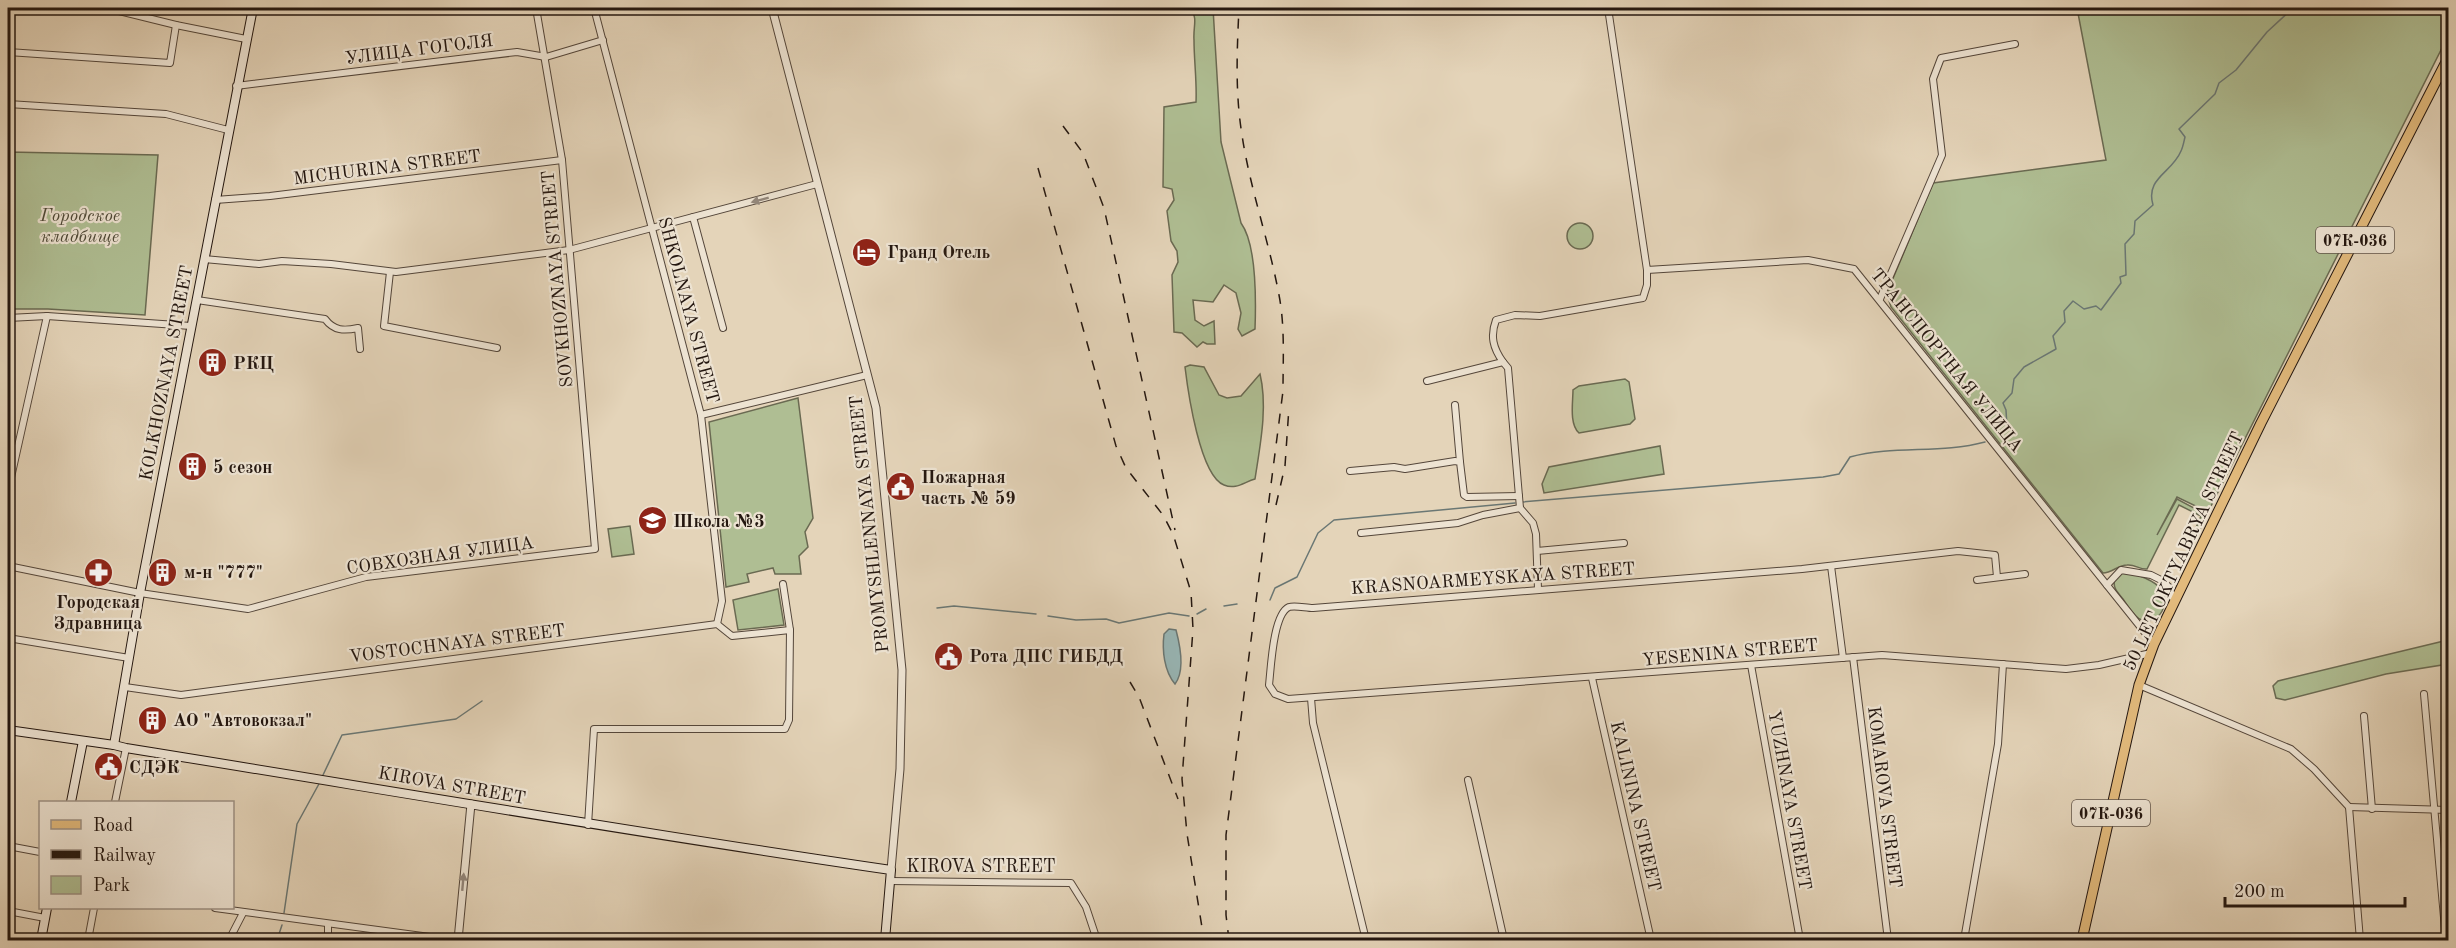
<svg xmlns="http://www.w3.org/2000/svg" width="2456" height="948" viewBox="0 0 2456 948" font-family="'Old Standard TT',serif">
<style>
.green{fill:#afbe93;stroke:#6a6a52;stroke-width:1.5}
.water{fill:#98b7b7;stroke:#6a7774;stroke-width:1.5}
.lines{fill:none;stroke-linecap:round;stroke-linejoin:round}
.stream{stroke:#6a7774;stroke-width:1.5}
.minor-casing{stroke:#54463a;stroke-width:8}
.tertiary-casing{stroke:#54463a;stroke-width:9}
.secondary-casing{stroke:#241710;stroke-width:10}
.primary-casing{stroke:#241710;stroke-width:11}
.minor{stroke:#ede3d2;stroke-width:6}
.tertiary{stroke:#ede3d2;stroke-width:7}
.secondary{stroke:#ede3d2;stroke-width:8}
.primary{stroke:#e2ba7c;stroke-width:9}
.rail{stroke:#241710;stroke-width:1.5;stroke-dasharray:10 10;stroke-linecap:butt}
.oneway{fill:#93877b}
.labels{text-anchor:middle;stroke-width:4.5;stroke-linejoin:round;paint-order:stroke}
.shield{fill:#ede3d2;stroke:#60544a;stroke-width:1.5}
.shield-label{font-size:16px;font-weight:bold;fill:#241710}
.street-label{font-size:18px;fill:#241710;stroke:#ede3d2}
.park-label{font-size:18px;font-style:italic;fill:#4e4937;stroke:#ede3d2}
.poi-label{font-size:18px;font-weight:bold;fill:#241710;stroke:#ede3d2;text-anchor:start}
</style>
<rect width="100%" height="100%" fill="#e4d4b9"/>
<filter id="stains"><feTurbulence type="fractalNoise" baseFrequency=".00333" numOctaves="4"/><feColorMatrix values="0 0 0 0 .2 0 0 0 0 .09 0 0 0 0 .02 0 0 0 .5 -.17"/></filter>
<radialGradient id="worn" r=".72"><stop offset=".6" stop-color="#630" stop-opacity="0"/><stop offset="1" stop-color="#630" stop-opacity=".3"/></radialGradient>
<!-- green -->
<g class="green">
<path d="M1191 8H1213L1221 142 1241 223C1257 245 1256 301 1255 329L1242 336 1238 329 1241 313 1236 293 1224 285 1213 302 1193 300 1195 320 1204 326 1214 321 1215 344H1207L1203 342 1197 347 1182 333 1174 332 1172 275 1178 262 1177 251 1171 241 1167 211 1174 200 1172 189 1163 187 1164 107 1196 102C1197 81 1194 61 1194 40 1193 26 1198 20 1191 8Z"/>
<path d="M2077 8H2448V36L2208 512 2177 497 2157 535 2177 499 2207 515 2195 540 2190 542 2201 516 2179 505 2147 569C2140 570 2135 564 2127 565 2118 565 2112 573 2103 573L1891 307 1888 298 1889 288 1933 183 2106 160Z"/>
<polygon points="8,152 158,155 145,315 48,309 8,309"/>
<circle cx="1580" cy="236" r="13"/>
<path d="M1190 365 1204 367 1219 395 1227 398 1241 396 1260 374C1268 407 1260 446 1255 479 1244 482 1236 490 1224 485 1200 476 1188 392 1185 367Z"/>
<path d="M1625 379 1629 382 1635 419 1630 424 1579 433C1569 424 1573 402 1573 390L1579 386Z"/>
<polygon points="798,398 813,518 805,532 808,547 799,556 801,574 775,574 773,568 747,574 749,582 726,587 709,422"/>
<polygon points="1660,446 1664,474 1544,493 1542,484 1549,467"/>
<polygon points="630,526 634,554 612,557 608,529"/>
<path d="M2127 572C2137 574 2155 581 2161 589 2172 601 2159 626 2142 620 2134 618 2128 606 2123 599 2117 592 2112 587 2115 578L2121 573Z"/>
<polygon points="778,589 784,625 738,630 733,600"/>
<polygon points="2448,640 2448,664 2386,674 2285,700 2276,698 2273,686 2278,681"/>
</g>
<!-- water -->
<path class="water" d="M1169 629 1176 630C1180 645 1185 671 1175 684 1164 671 1162 650 1164 634Z"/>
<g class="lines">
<!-- stream -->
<g class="stream">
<path d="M1997 433 2007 427 2006 410 2003 403 2012 393 2014 379 2024 367 2056 349 2053 336 2065 322 2064 311 2073 301 2084 309 2096 306 2101 310 2121 283 2120 277 2126 275 2125 244 2134 234 2135 221 2153 205C2145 178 2172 173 2181 151 2183 147 2184 141 2185 137L2179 129 2215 94 2219 83 2236 70 2267 32 2293 8"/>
<path d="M1522 502 1823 477 1839 474 1850 457C1894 445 1941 454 1985 442"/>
<polyline points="1270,600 1275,588 1297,577 1318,533 1334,520 1515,503"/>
<polyline points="1224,606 1237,604"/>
<polyline points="937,608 954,606 1036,614"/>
<polyline points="1197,614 1206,609"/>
<polyline points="1048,616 1076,620 1106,619 1119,623 1169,613 1189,616"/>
<polyline points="323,775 342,735 456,719 482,701"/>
<polyline points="284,913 297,824 320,782"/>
<polyline points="277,940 282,925"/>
</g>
<defs>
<g id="minor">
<polyline points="107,8 176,25 246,39"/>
<polyline points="594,8 701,415 722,601 717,624"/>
<polyline points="1608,8 1647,270 1808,260 1854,269 2154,644"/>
<polyline points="8,52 170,63 176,25"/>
<polyline points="236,86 517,52 546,57 603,40"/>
<polyline points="8,104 166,114 228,130"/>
<polyline points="215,200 270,196 562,160"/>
<polyline points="693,217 723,328"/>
<polyline points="204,259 259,264 282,261 331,264 396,272 569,250 817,184"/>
<polyline points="390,272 384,326 497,348"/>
<polyline points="1880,299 1942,155 1933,79 1941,58 2015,44"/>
<path d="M197 300 325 319C334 331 344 331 358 328L360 349"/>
<polyline points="8,318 47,316 191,326"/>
<path d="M1503 362C1493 348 1490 336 1496 320L1515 315 1540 316 1643 298 1647 285V270"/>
<polyline points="1427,381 1503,362 1508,368 1520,508 1533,523 1536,534 1538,589"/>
<polyline points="1455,405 1460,462"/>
<polyline points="701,415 867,375"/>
<polyline points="1350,471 1394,467 1405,469 1455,461 1460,462 1464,495 1467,497 1519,496"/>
<polyline points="8,491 47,316"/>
<polyline points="1361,533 1458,523 1483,515 1520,508"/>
<polyline points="1537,551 1624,543"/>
<polyline points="8,566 140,593 248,609 366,577 595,549 562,160 536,8"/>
<polyline points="1831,566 1843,658"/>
<path d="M1997 577 1995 555 1958 551 1802 569 1313 608C1306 608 1295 605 1289 607 1273 614 1271 668 1269 685L1275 694 1288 699 1882 655 2066 669 2099 665 2151 653"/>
<polyline points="1977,580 2025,574"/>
<polyline points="2107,585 2121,570 2151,575 2161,580 2169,587 2174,601"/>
<polyline points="8,638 129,658"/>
<polyline points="1853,657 1888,940"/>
<polyline points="1751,665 1800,940"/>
<polyline points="1592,678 1651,940"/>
<polyline points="2139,685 2291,749 2314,769 2349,807 2360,940"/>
<polyline points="125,687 181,695 717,624 732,636 790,630"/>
<polyline points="2424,694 2446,940"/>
<polyline points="1311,698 1313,723 1366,940"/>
<polyline points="2364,716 2372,809"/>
<polyline points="1468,780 1504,940"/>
<polyline points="115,802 126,748"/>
<polyline points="2349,807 2448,810"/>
<polyline points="588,825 594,729 785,729 789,720 790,630 783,584"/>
<polyline points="8,846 40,852"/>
<polyline points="890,881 1071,883 1086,907 1097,940"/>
<polyline points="215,908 452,940"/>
<polyline points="8,911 45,918"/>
<polyline points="88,940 94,908"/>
<polyline points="229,940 243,913"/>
<polyline points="328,940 328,924"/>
<polyline points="1964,940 1998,744 2003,664"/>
</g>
<g id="tertiary">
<polyline points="772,8 876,408 902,670 900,769 891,870"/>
<polyline points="458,940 471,804"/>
</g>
<g id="secondary">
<path d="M8 730 114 745 126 748C381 789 636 833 891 870L885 940"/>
<polyline points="114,745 140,593 253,8"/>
<polyline points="71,802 83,741"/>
<polyline points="41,940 47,908"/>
</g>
<polyline id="primary" points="2082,940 2139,685 2154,644 2261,423 2448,58"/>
</defs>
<!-- minor casing -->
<use href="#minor" class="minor-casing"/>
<!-- tertiary casing -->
<use href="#tertiary" class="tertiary-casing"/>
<!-- secondary casing -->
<use href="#secondary" class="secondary-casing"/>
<!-- primary casing -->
<use href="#primary" class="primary-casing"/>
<!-- minor -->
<use href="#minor" class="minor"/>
<!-- tertiary -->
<use href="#tertiary" class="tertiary"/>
<!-- secondary -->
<use href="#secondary" class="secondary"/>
<!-- primary -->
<use href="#primary" class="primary"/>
<!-- rail -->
<g class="rail">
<polyline points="1063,126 1083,153 1104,208 1175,530"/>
<polyline points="1038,168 1116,446 1126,468 1163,515 1173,534 1191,592 1193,629 1182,779 1187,834 1204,940"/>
<polyline points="1276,505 1285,466 1289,407"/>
<polyline points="1130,682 1139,697 1178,799"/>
<path d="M1229 940 1226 915V835L1283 391C1283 359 1285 326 1279 295 1269 241 1250 189 1242 135 1235 92 1237 50 1239 8"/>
</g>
</g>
<!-- one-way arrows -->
<defs><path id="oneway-solid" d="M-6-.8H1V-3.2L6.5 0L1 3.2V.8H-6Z" transform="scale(1.5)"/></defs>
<g class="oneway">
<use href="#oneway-solid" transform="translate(760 200) rotate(165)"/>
<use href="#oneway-solid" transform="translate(463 882) rotate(-85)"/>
</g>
<!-- icons -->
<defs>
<symbol id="hotel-disc" viewBox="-11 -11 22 22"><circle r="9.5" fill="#8f2418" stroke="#ede3d2"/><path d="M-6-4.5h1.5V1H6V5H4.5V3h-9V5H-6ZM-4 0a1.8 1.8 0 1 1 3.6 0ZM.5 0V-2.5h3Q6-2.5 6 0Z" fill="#fff"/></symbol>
<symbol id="building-disc" viewBox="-11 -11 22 22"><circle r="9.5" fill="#8f2418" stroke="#ede3d2"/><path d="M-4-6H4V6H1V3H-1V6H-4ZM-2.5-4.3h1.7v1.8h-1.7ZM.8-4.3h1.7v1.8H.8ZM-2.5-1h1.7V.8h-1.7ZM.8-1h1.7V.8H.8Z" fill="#fff"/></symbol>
<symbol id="civic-disc" viewBox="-11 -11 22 22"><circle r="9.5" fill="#8f2418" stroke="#ede3d2"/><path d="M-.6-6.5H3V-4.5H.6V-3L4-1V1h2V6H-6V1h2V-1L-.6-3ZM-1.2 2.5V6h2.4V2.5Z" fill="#fff"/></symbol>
<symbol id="school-disc" viewBox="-11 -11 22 22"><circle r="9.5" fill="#8f2418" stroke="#ede3d2"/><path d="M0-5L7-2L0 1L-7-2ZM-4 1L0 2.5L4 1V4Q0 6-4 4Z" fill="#fff"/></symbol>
<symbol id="pharmacy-disc" viewBox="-11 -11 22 22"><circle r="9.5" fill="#8f2418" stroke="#ede3d2"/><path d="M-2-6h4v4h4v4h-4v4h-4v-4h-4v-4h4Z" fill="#fff"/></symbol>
</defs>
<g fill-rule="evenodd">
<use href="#hotel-disc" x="850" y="236" width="33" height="33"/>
<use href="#building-disc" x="196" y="346" width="33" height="33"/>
<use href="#building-disc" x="176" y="450" width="33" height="33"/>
<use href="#civic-disc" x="884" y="470" width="33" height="33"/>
<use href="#school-disc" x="636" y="504" width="33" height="33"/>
<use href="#building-disc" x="146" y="556" width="33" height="33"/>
<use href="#pharmacy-disc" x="82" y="556" width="33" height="33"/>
<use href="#civic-disc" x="932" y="640" width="33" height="33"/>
<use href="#building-disc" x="136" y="704" width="33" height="33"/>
<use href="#civic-disc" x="92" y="750" width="33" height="33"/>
</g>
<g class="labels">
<!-- shield labels -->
<g class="shield">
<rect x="2316" y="227" width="78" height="26" rx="4.5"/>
<rect x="2072" y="800" width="78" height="26" rx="4.5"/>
</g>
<g class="shield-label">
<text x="2355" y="246">07К-036</text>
<text x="2111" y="819">07К-036</text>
</g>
<!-- street labels -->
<g class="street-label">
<text transform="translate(419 49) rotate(-7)" y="6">УЛИЦА ГОГОЛЯ</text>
<text transform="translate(387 167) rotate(-7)" y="6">MICHURINA STREET</text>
<text transform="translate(557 279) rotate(-95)" y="6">SOVKHOZNAYA STREET</text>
<text transform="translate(689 310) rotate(75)" y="6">SHKOLNAYA STREET</text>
<text transform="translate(1947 360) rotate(51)" y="6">ТРАНСПОРТНАЯ УЛИЦА</text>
<text transform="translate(166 373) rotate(-79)" y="6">KOLKHOZNAYA STREET</text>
<text transform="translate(869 524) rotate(-96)" y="6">PROMYSHLENNAYA STREET</text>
<text transform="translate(2183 551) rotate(-65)" y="6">50 LET OKTYABRYA STREET</text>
<text transform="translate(440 555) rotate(-8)" y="6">СОВХОЗНАЯ УЛИЦА</text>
<text transform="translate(1493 578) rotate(-4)" y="6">KRASNOARMEYSKAYA STREET</text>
<text transform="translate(457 643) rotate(-7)" y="6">VOSTOCHNAYA STREET</text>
<text transform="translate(1730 652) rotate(-5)" y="6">YESENINA STREET</text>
<text transform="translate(452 785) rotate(10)" y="6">KIROVA STREET</text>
<text transform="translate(1885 797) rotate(83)" y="6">KOMAROVA STREET</text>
<text transform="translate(1790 800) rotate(80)" y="6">YUZHNAYA STREET</text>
<text transform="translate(1636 806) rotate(77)" y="6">KALININA STREET</text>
<text x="981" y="872">KIROVA STREET</text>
</g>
<!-- park labels -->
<g class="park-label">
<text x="80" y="221">Городское<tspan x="80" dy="21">кладбище</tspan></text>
</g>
<!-- poi labels -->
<g class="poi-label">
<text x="887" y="258">Гранд Отель</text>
<text x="233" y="369">РКЦ</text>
<text x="213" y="473">5 сезон</text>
<text x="921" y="483">Пожарная<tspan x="921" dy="21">часть № 59</tspan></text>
<text x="673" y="527">Школа №3</text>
<text x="184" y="578">м-н "777"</text>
<text x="98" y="608" text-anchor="middle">Городская<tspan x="98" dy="21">Здравница</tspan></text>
<text x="969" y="662">Рота ДПС ГИБДД</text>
<text x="173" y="726">АО "Автовокзал"</text>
<text x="129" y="773">СДЭК</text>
</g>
</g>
<!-- margin -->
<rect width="2456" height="948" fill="none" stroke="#e4d4b9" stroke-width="30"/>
<rect x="9" y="9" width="2438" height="930" fill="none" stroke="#241710" stroke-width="3"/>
<rect x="15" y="15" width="2426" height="918" fill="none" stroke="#241710" stroke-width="1.5"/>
<!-- legend -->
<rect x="39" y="801" width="195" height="108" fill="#ede3d2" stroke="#9d9184" stroke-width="1.5"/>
<rect x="51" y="820" width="30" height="9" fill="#e2ba7c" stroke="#9d9184" stroke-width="1.5"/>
<text x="93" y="831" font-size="18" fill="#241710">Road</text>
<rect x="51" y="850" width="30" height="9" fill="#241710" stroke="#9d9184" stroke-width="1.5"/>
<text x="93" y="861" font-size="18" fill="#241710">Railway</text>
<rect x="51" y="876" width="30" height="18" fill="#afbe93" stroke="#9d9184" stroke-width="1.5"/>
<text x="93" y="891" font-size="18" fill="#241710">Park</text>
<!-- scale -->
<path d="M2225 897v9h180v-9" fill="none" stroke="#241710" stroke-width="3"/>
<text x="2234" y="897" font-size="18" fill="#241710" stroke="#ede3d2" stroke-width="4.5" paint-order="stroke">200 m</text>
<rect width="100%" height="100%" filter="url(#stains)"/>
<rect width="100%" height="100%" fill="url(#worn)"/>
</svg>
